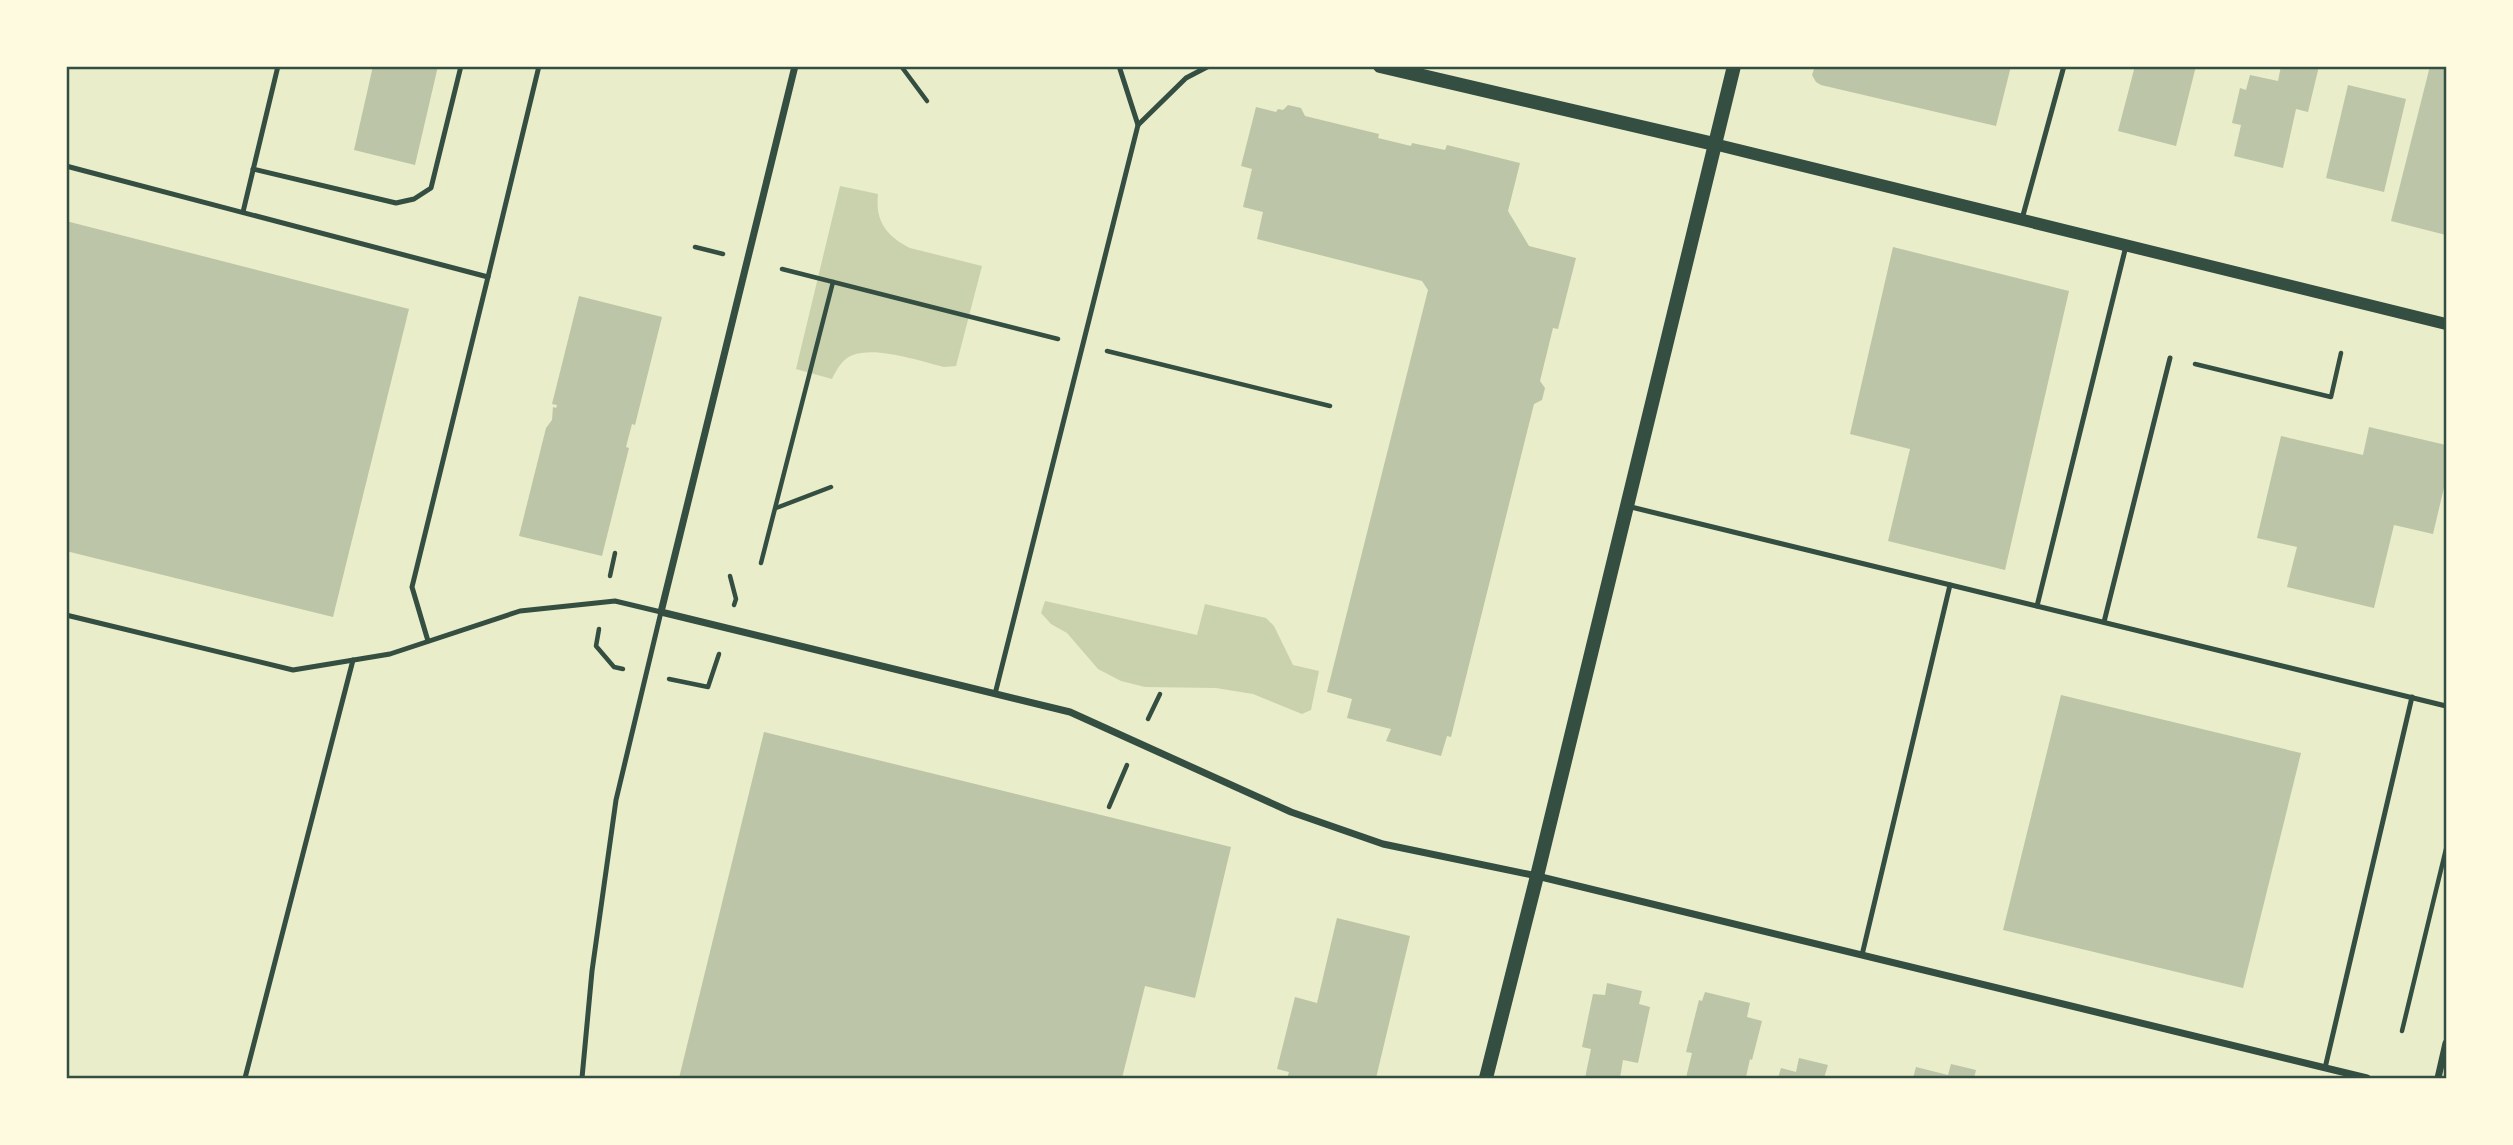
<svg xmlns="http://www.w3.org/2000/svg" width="2513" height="1145" viewBox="0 0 2513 1145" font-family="'Asap Condensed',sans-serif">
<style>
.green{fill:#cad2ad}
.building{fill:#bcc5a7}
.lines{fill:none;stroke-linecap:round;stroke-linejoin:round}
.path{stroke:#344e41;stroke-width:4.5}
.service{stroke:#344e41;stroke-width:5}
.minor{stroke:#344e41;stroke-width:7}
.tertiary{stroke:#344e41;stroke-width:12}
.secondary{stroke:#344e41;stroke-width:14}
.neatline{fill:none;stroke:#344e41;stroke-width:2.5}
</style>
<rect width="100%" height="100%" fill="#e9edc9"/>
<!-- green -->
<g class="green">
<path d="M840 186 878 194C875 221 886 236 910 248L982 266 956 366 944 367C920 361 876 346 853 355 843 358 836 370 832 379L796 369Z"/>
<polygon points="1045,601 1197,635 1205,604 1266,618 1274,626 1293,665 1319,671 1311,710 1302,714 1253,694 1216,688 1145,687 1121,681 1098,669 1067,633 1051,624 1041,613"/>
</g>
<!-- building -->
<g class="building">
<polygon points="373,66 438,66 415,165 354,150"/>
<polygon points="1815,66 2011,66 1996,126 1821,85 1816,82 1812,75"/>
<polygon points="2135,66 2196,66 2176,146 2118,131"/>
<polygon points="2281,66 2319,66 2308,112 2296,109 2283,168 2234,156 2241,125 2232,123 2240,88 2246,90 2250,75 2278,81"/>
<polygon points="2430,66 2446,66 2446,235 2391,221"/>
<polygon points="2348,85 2406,99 2384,192 2326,178"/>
<polygon points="1288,105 1301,108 1305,116 1379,134 1378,138 1411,146 1412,143 1445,150 1447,145 1520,163 1508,211 1529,246 1576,258 1558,329 1553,328 1540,381 1545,388 1542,400 1534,404 1451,737 1447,736 1441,756 1386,741 1391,729 1347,718 1352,699 1327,692 1428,290 1422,281 1257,239 1263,212 1243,207 1252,169 1241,166 1256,107 1276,112 1278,109 1283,110"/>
<polygon points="66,221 409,309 333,617 66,551"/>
<polygon points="1893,247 2069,291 2005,570 1888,541 1910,449 1850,434"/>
<polygon points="579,296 662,317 635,425 632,424 626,447 629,448 602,556 519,536 546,428 552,420 553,407 556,408 557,405 552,404"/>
<polygon points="2369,427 2446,445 2446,479 2433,534 2394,525 2374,608 2287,587 2297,547 2257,538 2281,436 2363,455"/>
<polygon points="2061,695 2301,753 2243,988 2003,930"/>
<polygon points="764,732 1231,847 1195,998 1145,986 1122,1078 679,1078"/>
<polygon points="1337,918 1410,936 1376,1078 1287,1078 1289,1072 1277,1069 1295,997 1317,1003"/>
<polygon points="1607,983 1642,991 1639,1004 1650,1007 1638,1063 1623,1060 1620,1078 1585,1078 1591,1049 1582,1047 1593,994 1605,995"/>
<polygon points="1705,992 1750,1003 1747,1017 1762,1021 1752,1060 1750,1059 1746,1077 1686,1078 1692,1053 1686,1052 1699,1000 1702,1001"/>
<polygon points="1799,1058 1828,1065 1824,1078 1778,1078 1781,1068 1796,1072"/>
<polygon points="1951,1064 1976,1070 1974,1078 1913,1078 1916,1067 1948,1075"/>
</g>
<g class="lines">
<!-- path -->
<g class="path">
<polyline points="901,66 927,101"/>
<polyline points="695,247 723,254"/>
<polyline points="782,269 1058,339"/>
<polyline points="1107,351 1330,406"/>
<polyline points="2195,364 2331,397 2341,353"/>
<polyline points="776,508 831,487"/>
<polyline points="761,563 833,282"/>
<polyline points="610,576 615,553"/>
<polyline points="730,576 736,599 734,605"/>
<polyline points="599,629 596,646 614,667 623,669"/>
<polyline points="669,679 708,687 719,654"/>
<polyline points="1148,719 1160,694"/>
<polyline points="1109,807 1127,765"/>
<polyline points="2402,1031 2446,849"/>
</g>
<!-- service -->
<g class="service">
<polyline points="1119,66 1138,125"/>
<polyline points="66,166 488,277 412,587 428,641"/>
<polyline points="253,169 396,203 414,199 431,188 461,66"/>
<polyline points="243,212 278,66"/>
<polyline points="2022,219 2064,66"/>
<polyline points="488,277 539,66"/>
<polyline points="1627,506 2446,706"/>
<polyline points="2037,606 2126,246"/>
<polyline points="66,615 293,670 390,654 520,611 615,601 661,612 616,800 592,971 582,1078"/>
<polyline points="2104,622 2170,358"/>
<polyline points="995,694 1138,125 1186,78 1209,66"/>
<polyline points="1862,955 1950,585"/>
<polyline points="2325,1068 2412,697"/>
<polyline points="245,1078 353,660"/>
</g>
<!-- minor -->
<g class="minor">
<polyline points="795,66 661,612 1070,712 1291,812 1383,844 1537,876 2367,1078"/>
<polyline points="2438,1078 2446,1043"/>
</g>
<!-- tertiary -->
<polyline class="tertiary" points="1714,144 2446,324"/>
<!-- secondary -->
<g class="secondary">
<polyline points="1380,66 1714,144"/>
<polyline points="1486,1078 1537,876 1734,66"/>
</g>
</g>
<!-- border -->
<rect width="2513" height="1145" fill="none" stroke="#fefae0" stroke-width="136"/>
<rect x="68" y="68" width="2377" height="1009" class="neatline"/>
</svg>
